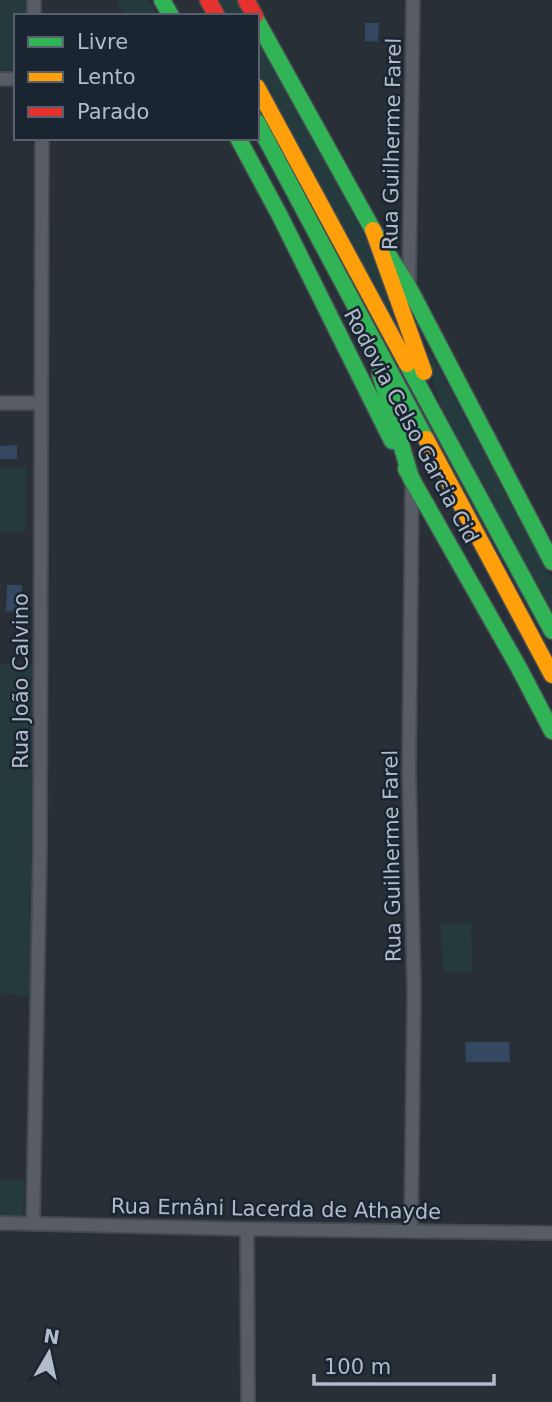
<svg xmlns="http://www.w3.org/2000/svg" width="552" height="1402" viewBox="0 0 552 1402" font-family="'DejaVu Sans',sans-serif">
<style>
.green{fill:#253a3d}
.water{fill:#344861}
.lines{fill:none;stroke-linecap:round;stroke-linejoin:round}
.street-casing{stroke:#464b52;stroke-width:16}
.fast-casing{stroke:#464b52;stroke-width:19}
.slow-casing{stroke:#464b52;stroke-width:19}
.jam-casing{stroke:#464b52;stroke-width:19}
.street{stroke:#585d65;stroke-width:12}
.fast{stroke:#30b455;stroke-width:16}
.slow{stroke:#ff9f0a;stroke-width:16}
.jam{stroke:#e5322d;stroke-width:16}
.labels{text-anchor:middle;stroke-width:5;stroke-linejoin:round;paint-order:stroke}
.street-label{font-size:21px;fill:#b1bbc9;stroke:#1b2532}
</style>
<rect width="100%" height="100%" fill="#282f37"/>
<!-- green -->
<g class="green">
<polygon points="0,0 30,0 30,16 16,16 16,71 0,70"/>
<polygon points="116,0 148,0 159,16 125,16"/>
<polygon points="218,0 240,0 248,16 228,16"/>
<polygon points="257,32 381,269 419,373 257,71"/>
<polygon points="429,350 552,580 552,620 438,399 430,368"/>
<polygon points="0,467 26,467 25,531 0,532"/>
<polygon points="0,664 35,664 29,996 0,993"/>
<polygon points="471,923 472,971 443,971 441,924"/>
<polygon points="0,1180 24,1180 23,1217 0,1216"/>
</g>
<!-- water -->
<g class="water">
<polygon points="365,23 379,23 378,42 365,41"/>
<polygon points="17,445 17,459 0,459 0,446"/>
<polygon points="7,585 22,585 21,612 6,611"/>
<polygon points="465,1042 509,1042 510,1062 466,1062"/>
</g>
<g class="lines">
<defs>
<g id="street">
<polyline points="34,16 34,0"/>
<polyline points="0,79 16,79"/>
<polyline points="409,288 413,0"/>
<polyline points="0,403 41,403"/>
<polyline points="0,1223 247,1229 552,1233"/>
<polyline points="33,1223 40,846 42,138"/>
<polyline points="247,1229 248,1402"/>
<polyline points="411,1230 414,993 409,772 412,481"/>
</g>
<g id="fast">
<polyline points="162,0 171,16"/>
<polyline points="257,21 373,230 409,288 552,562"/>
<polyline points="257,122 426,439"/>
<polyline points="238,138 280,216 392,441"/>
<polyline points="407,364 552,631"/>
<polyline points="380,374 412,481"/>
<polyline points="406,469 519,668 552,731"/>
</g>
<g id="slow">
<polyline points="257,87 407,364"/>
<polyline points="373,230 424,372"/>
<polyline points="426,439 552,675"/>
</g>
<g id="jam">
<polyline points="208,0 217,16"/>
<polyline points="246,0 255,16"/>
</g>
</defs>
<!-- street casing -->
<use href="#street" class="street-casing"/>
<!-- fast casing -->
<use href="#fast" class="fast-casing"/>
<!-- slow casing -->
<use href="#slow" class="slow-casing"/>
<!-- jam casing -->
<use href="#jam" class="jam-casing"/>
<!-- street -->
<use href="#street" class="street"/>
<!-- fast -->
<use href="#fast" class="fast"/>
<!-- slow -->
<use href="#slow" class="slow"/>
<!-- jam -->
<use href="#jam" class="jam"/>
</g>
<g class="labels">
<!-- street labels -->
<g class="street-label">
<text transform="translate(392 144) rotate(-89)" y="7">Rua Guilherme Farel</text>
<text transform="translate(411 426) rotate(62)" y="7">Rodovia Celso Garcia Cid</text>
<text transform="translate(21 681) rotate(-90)" y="7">Rua João Calvino</text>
<text transform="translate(392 856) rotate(-91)" y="7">Rua Guilherme Farel</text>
<text transform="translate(276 1209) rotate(1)" y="7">Rua Ernâni Lacerda de Athayde</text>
</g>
</g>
<!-- legend -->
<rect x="14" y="14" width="245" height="126" fill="#1b2532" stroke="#57616e" stroke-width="2"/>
<rect x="28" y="37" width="35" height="10" fill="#30b455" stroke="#57616e" stroke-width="2"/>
<text x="77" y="49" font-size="21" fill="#b1bbc9">Livre</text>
<rect x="28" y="72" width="35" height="10" fill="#ff9f0a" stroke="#57616e" stroke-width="2"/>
<text x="77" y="84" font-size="21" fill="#b1bbc9">Lento</text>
<rect x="28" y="107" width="35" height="10" fill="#e5322d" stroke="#57616e" stroke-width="2"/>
<text x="77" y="119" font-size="21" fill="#b1bbc9">Parado</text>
<!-- north arrow -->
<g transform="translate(49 1353) rotate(9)" stroke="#1b2532" stroke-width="5" paint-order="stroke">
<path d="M0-5L12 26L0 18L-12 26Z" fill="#b1bbc9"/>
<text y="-10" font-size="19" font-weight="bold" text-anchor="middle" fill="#b1bbc9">N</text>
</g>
<!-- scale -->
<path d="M314 1374v10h180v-10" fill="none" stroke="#b1bbc9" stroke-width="3.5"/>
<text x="324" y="1374" font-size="21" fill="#b1bbc9" stroke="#1b2532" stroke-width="5" paint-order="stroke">100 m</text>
</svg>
